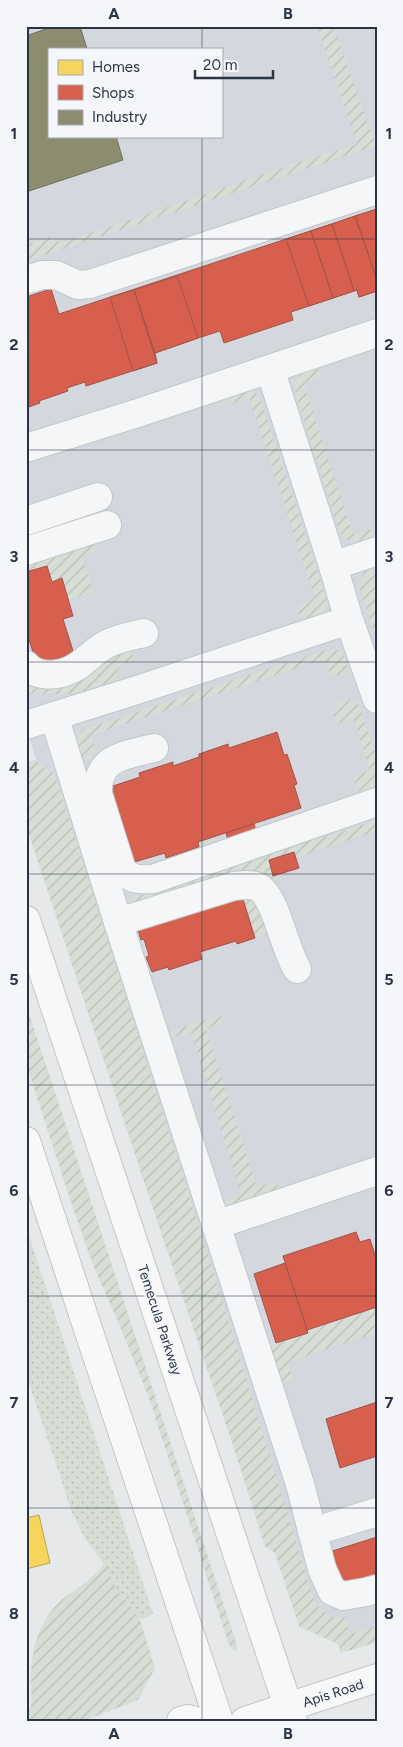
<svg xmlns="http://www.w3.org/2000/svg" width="403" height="1747" viewBox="0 0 403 1747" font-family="Figtree,sans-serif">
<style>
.built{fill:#d4d7dd;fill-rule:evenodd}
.grass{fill:url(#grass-dots)}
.garden{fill:url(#garden-furrows)}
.homes{fill:#f6d55c;stroke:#b9a555}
.shops{fill:#d6604d;stroke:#a3534b}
.industry{fill:#8c8c6e;stroke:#6f7262}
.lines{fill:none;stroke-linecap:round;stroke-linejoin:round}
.minor-casing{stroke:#c4c6c8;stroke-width:30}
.major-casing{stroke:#c2c5c8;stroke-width:30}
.path{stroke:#c5c6ca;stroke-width:3;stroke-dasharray:4 4;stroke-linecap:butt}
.minor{stroke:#f5f6f7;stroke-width:28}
.major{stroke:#f8f8f8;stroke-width:28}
.grid{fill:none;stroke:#2b3445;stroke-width:1;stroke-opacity:0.55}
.labels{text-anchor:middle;stroke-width:5;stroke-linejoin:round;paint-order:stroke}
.street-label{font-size:14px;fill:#2b3445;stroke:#f4f6f9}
.neatline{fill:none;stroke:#2b3445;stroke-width:2}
.grid-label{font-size:16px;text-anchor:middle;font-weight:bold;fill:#2b3445}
</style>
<defs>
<pattern id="grass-dots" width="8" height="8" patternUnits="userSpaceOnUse" patternTransform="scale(1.25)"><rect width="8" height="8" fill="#d6ded6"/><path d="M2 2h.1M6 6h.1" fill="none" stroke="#b8bfb9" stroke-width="1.8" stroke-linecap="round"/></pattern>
<pattern id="garden-furrows" width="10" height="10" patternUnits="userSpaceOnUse" patternTransform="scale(1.25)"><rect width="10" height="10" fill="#d6ded6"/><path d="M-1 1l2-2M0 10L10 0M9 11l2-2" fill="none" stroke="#b8bfb9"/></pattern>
</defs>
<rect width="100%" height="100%" fill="#e6e8ea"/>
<!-- built -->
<path class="built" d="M26 26H377V1642L341 1653 338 1644 299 1626 275 1553 265 1546 234 1448 167 1250 26 825V762L36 760 26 727ZM49 49H221V136H49Z"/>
<!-- grass -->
<polygon class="grass" points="26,1226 153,1614 140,1620 117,1589 104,1564 85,1538 73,1515 26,1374"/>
<!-- garden -->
<g class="garden">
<polygon points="317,26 333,26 376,146 26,261 26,245 50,237 57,239 59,244 302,161 357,144"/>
<path d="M318 369 321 372 320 377 304 384 353 534 368 530 372 531 374 535C365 545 348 544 340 534L295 392V382L301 373Z"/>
<path d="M251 391 256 393 260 398 326 597 325 610 319 615 305 619 299 616C296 605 303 603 312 600L314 596 250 400C243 398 237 405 230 403V399L232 396Z"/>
<polygon points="95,543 97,548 95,551 82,556 93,591 68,600 62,579 52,582 47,566 26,572 26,561"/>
<polygon points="372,568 377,581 376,639 360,590 359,584 363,573"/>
<polygon points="130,646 133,659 121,664 117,671 119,679 78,694 26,694 26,675"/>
<path d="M326 650H340C346 656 349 665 346 673L334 676 331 675 325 662 322 660 91 735 95 749 94 755 89 759 82 760 79 757 76 740 82 730Z"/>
<path d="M343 701H355L359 705 377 758V790L362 793 358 791 354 779 355 776 370 770 353 718 338 723C329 714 334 706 343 701Z"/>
<polygon points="36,761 55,775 210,1261 315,1603 330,1617 345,1618 350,1634 377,1626 377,1642 341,1653 338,1644 299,1626 275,1553 265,1546 234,1448 167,1250 26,825 26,789 30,775 27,762"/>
<polygon points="377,820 377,831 296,858 294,852 269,860 289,927 274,891 133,912 124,904 127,899"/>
<polygon points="241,893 251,894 273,932 255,938"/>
<polygon points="26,1004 236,1642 237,1649 236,1651 233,1650 229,1645 148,1395 119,1324 93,1265 73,1208 26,1064"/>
<polygon points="220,1015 224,1019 222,1023 206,1029 257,1187 275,1182 278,1186 275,1190 226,1208 223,1206 222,1202 241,1194 191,1032 173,1037 170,1036 169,1034 172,1031"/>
<polygon points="377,1307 377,1333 288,1362 293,1379 282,1384 269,1345 307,1333 307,1330"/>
<path d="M104 1564 117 1589 140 1620 155 1668 138 1700 83 1721H26V1714L31 1707C32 1698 31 1690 31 1680 31 1649 39 1619 64 1598 79 1586 92 1580 104 1564Z"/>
</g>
<!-- homes -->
<polygon class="homes" points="39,1515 50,1563 26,1569 26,1518"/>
<!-- shops -->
<g class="shops">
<polygon points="377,209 377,291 359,297 357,290 291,312 293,320 224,343 220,331 198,338 155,353 157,363 86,386 85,382 67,388 68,391 39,401 40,403 26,408 26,297 51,289 59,314"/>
<polygon points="377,209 377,280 355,216"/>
<polygon points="355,216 377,280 377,291 359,297 357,290 354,291 332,224"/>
<polygon points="332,224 354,291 333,298 311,231"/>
<polygon points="311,231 333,298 309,306 286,239"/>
<polygon points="177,276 198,338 155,353 134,290"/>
<polygon points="134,290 157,363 133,371 110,297"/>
<polygon points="47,566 52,582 62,578 73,616 63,619 74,654 37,665 26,630 26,572"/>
<polygon points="277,732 284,755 287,754 297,784 294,785 301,808 198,842 199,847 166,858 165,853 131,863 107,788 140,777 139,773 173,762 173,766 199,757 199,754 228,744 229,748"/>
<polygon points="254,824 260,845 232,854 226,833"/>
<polygon points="294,852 299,868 273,876 269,860"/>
<polygon points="241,893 255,938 237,944 236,941 200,952 202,959 169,970 168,967 152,972 146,957 149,956 144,939 141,940 137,926"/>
<polygon points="356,1232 360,1242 370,1239 377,1261 377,1307 307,1330 283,1256"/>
<polygon points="285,1263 308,1333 276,1343 254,1274"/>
<polygon points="377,1402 377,1456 340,1468 326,1419"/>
<polygon points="377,1537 377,1577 337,1589 326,1553"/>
</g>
<!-- industry -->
<polygon class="industry" points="54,26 80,26 87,49 49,49 49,136 116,136 123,160 26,192 26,36"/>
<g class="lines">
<defs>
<g id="minor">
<polyline points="26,280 42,275 56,275 78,285 90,284 377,190"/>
<polyline points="270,369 333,566 349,620 377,699"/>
<polyline points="26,448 141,412 377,333"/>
<polyline points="26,521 98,497"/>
<polyline points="26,551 107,525"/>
<polyline points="333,566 377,551"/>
<path d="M26 665C38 679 61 676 76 667 87 660 95 650 107 644 118 638 131 636 144 633"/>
<polyline points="54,716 137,690 349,620"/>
<polyline points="26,725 54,716 118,922 300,1484 322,1569 332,1591 343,1596 366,1592 377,1589"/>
<path d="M154 748C125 755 96 757 98 794L122 870C132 880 139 880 153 879L377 802"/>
<path d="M118 922 234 886C243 885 256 883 263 891 278 907 284 947 297 969"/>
<polyline points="216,1225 377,1171"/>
<polyline points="312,1532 377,1512"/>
</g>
<g id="major">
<polyline points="26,920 293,1721"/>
<polyline points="26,1141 86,1323 219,1721"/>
<polyline points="181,1721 188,1719 195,1721"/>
<polyline points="245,1721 377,1678"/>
</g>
</defs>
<!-- minor casing -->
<use href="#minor" class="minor-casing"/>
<!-- major casing -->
<use href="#major" class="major-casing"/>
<!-- path -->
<polyline class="path" points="26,31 40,26"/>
<!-- minor -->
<use href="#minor" class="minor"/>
<!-- major -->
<use href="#major" class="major"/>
</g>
<!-- grid -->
<path class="grid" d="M202 26V49M202 136V1721M26 239H377M26 450H377M26 662H377M26 874H377M26 1085H377M26 1296H377M26 1508H377"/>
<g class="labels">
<!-- street labels -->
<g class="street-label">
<text transform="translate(160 1320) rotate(72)" y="5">Temecula Parkway</text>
<text transform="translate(333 1693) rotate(-18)" y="5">Apis Road</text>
</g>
</g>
<!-- border -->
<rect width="403" height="1747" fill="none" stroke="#f4f6f9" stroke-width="55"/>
<!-- legend -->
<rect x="48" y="48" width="175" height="90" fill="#f4f6f9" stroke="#a4a8b1"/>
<rect x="58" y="60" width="25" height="15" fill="#f6d55c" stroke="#a4a8b1"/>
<text x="92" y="72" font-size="15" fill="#2b3445">Homes</text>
<rect x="58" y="85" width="25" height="15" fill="#d6604d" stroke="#a4a8b1"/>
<text x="92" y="98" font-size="15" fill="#2b3445">Shops</text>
<rect x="58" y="110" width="25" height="15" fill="#8c8c6e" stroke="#a4a8b1"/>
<text x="92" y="122" font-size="15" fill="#2b3445">Industry</text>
<!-- scale -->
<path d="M195 70v8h78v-8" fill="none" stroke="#2b3445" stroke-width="2.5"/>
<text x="203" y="70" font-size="15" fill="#2b3445" stroke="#f4f6f9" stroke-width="4" paint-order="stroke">20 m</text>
<rect x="28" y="28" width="348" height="1692" class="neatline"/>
<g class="grid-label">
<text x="114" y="19">A</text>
<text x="288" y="19">B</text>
<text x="14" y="139">1</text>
<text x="389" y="139">1</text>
<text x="14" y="350">2</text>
<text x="389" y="350">2</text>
<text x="14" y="562">3</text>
<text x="389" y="562">3</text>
<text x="14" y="773">4</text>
<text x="389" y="773">4</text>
<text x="14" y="985">5</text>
<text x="389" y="985">5</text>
<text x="14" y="1196">6</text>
<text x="389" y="1196">6</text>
<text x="14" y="1408">7</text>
<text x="389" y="1408">7</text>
<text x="14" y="1619">8</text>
<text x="389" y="1619">8</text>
<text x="114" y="1739">A</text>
<text x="288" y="1739">B</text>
</g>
</svg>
